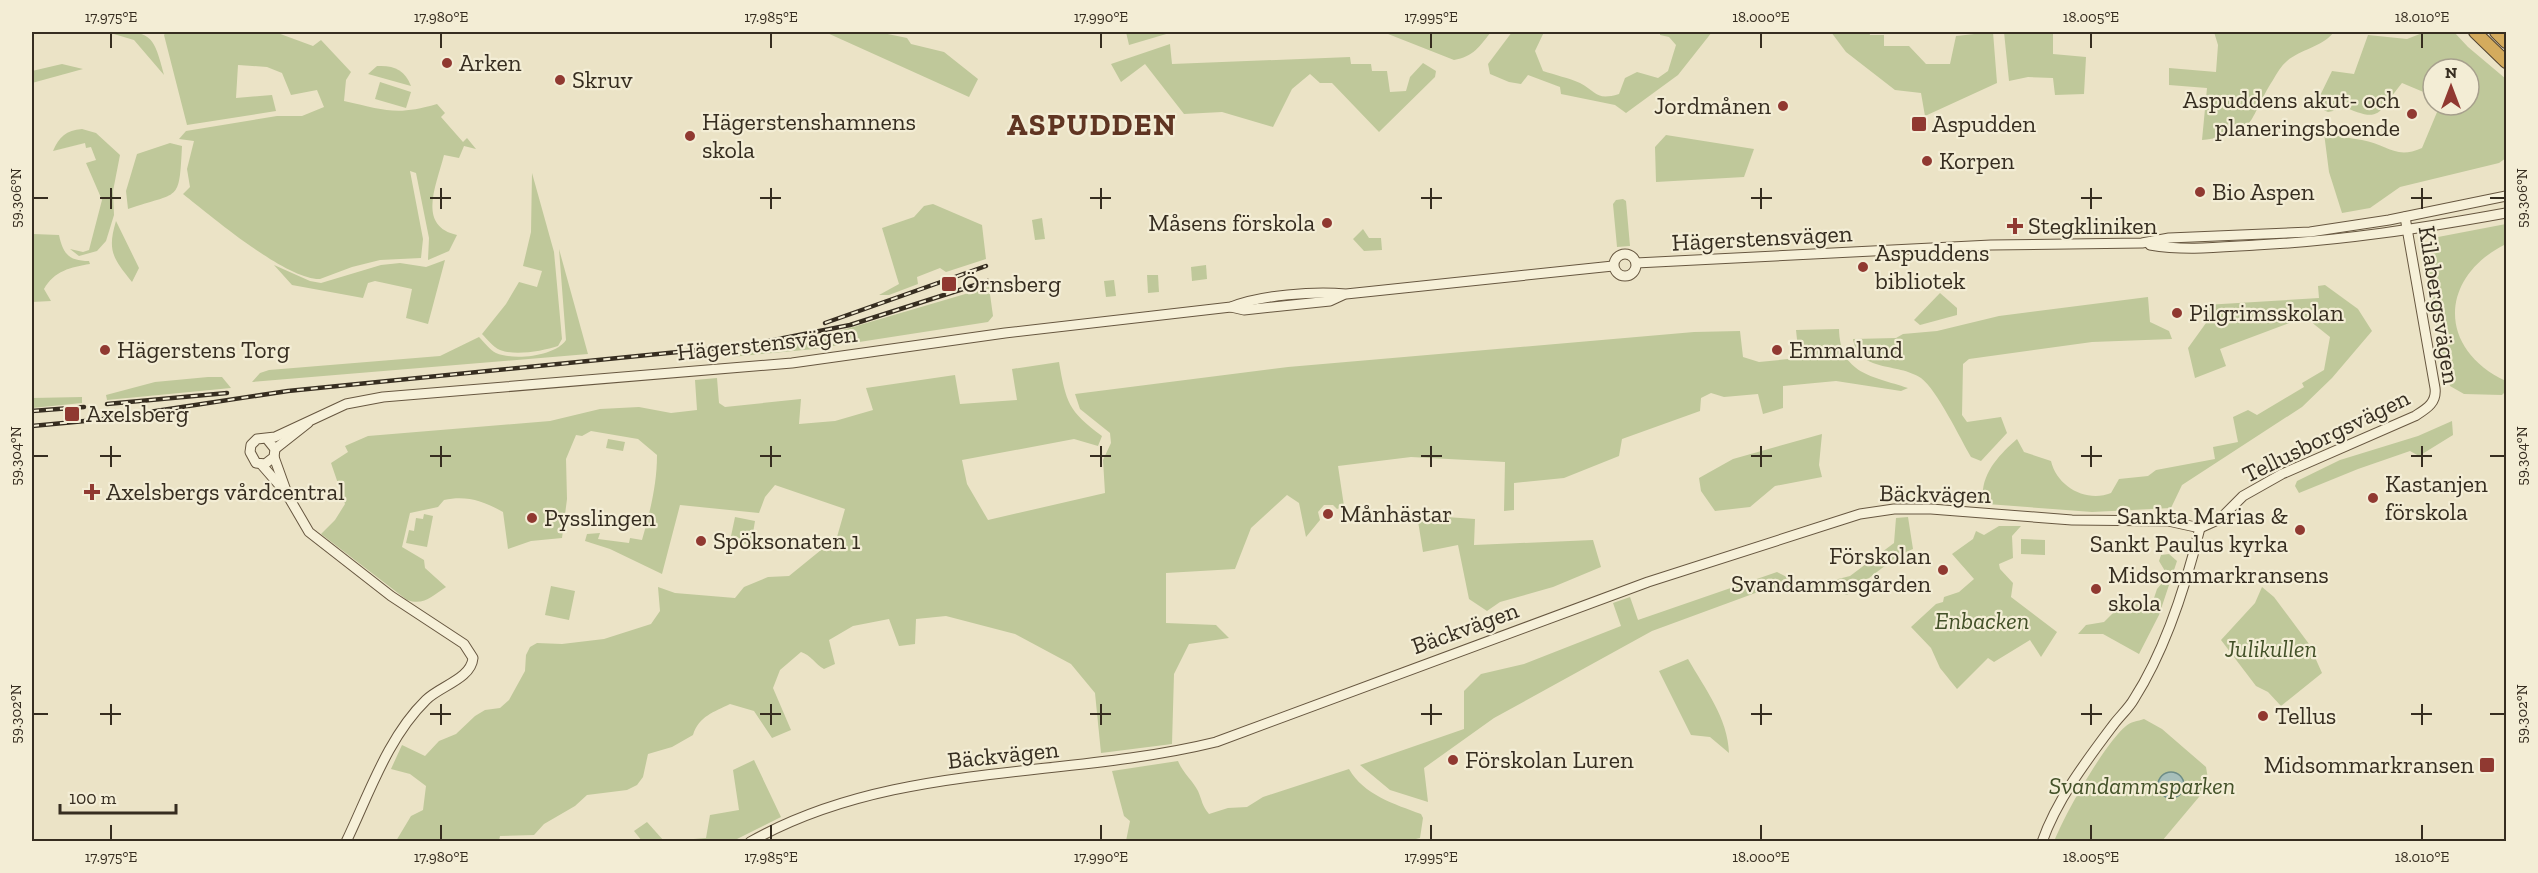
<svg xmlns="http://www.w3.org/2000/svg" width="2538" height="873" viewBox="0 0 2538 873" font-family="'Zilla Slab',serif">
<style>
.green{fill:#bfc89a}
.water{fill:#a7bfba;stroke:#6e8d88;stroke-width:1.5}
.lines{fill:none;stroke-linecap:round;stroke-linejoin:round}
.secondary-casing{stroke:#675740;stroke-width:11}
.highway-casing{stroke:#534431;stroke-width:14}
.secondary{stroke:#f6f0d8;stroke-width:9}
.highway{stroke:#d4ab5d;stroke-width:12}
.rail-casing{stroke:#362d20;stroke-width:4.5}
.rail{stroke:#f3edd5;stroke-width:2;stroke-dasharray:7;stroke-linecap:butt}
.ticks{fill:none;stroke:#362d20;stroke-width:2}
.poi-dot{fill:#903931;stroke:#f3edd5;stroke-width:2}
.labels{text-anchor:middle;stroke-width:4.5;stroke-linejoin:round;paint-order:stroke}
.poi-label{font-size:24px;fill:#362d20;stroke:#f3edd5;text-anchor:start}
.street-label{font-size:24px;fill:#362d20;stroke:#f3edd5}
.park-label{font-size:24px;font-style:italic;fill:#435128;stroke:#f3edd5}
.district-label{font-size:30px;font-weight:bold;letter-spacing:1.5px;fill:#603522;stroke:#f3edd5}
.neatline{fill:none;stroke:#362d20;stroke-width:2}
.ticks-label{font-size:15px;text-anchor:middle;fill:#362d20}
</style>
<rect width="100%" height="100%" fill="#ebe3c6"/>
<!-- green -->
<g class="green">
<path d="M107 32C151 31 153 33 164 75L134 40Z"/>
<path d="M166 32H275L313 46 321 40 351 72 346 80 344 101C385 110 396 116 437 104L445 113 441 117 463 142 467 138 476 149 464 146 459 158 444 155C437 184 416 226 457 235L449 251 428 260 429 238 416 173 410 171 423 239 421 258 380 260 352 267 320 279C286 280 211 216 183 194L190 187 187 169 194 141 179 139 186 131 277 116H302L324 107 317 90 291 95 282 73 267 67 238 65 236 98 272 95 276 111 187 125 164 35Z"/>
<polygon points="825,32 878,32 907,38 911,44 944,52 978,79 969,97"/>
<polygon points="1126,32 1173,32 1129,45"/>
<path d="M1383 32H1491C1480 46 1473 57 1454 60Z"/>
<path d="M1512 32H1544L1535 51 1543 71C1555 75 1569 78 1580 83 1597 92 1596 101 1619 94L1625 78 1637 72 1658 78 1668 71 1676 45 1669 37 1660 35V32H1712L1678 75 1626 113 1615 105 1561 94 1560 87 1528 75 1521 84 1509 82 1490 74 1488 64Z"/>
<polygon points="1831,32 1869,32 1870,35 1884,35 1884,46 1909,46 1926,64 1950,64 1956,36 1993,32 1997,83 1925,116 1921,93 1895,90 1846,52"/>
<polygon points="2004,32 2053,32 2053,54 2086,57 2084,94 2055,95 2053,78 2028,77 2009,81"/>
<path d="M2214 32H2330L2333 33C2322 47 2301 49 2287 61 2281 66 2277 73 2273 80 2246 122 2259 134 2202 140L2207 88 2169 85V68L2216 72 2218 45Z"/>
<path d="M2425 32H2454L2468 47 2506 79V158L2499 163 2400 187 2370 208 2342 213 2329 172 2324 133C2337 136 2349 138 2362 140 2387 144 2395 160 2422 148L2440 105H2469V69H2433V96L2402 83C2376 114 2383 125 2338 104L2333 111 2328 112 2315 106 2332 71 2354 74 2368 35 2407 39Z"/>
<polygon points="1170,44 1172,64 1350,57 1351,64 1371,64 1372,71 1387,71 1390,92 1406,91 1410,77 1423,63 1436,71 1435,77 1379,132 1332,83 1320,83 1310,74 1292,89 1273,127 1222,112 1184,114 1145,64 1121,82 1111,64"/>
<polygon points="62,64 83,69 32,83 32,71"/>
<path d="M377 66C394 65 405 70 411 86L368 74Z"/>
<polygon points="380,82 411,92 406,108 375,99"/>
<path d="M82 129 96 133 120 155 113 191 114 215 106 241 97 251 79 256 70 249 83 252 89 250 102 200 86 163 96 160 91 147 86 148 85 143 53 151C59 137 66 130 82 129Z"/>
<polygon points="1666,135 1754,149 1744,177 1656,182 1655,147"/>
<path d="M170 143 182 146C179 204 180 191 128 209L126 191 137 154Z"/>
<path d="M532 173 554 252 562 339 558 346C543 351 515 356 500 350 493 347 487 339 482 334L506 304 519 282 537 287 542 271 523 266 531 232Z"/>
<polygon points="1623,199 1626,201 1630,246 1617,247 1613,204 1616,200"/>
<polygon points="933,204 982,225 986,259 946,272 940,268 917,277 918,284 889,295 879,295 899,284 882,228 914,217 924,206"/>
<polygon points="1042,218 1045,239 1035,240 1032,220"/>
<path d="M116 221 139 268 132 282C113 258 107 251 116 221Z"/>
<path d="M2506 224V244C2439 277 2437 349 2506 381V391L2502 395 2464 394 2450 386C2445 362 2414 248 2438 237Z"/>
<polygon points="1363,229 1369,238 1381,238 1382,250 1364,251 1353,239"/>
<path d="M33 234 59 235C63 254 69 261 89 261L90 264C71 267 54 271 44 289L51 301 32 302Z"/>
<path d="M559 249 588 354 252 382 260 373 269 370 440 356 479 337C484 342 490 350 496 353 514 361 556 356 566 340Z"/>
<polygon points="445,260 428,324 406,318 412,289 375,281 368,283 363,298 292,285 274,265 310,281 321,283 381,265 400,263 426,267"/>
<polygon points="1206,265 1207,279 1192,281 1191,267"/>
<polygon points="1147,275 1158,275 1159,292 1148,293"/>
<polygon points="1114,280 1116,296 1106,297 1104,281"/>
<path d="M2325 285 2358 309 2372 331 2332 378 2302 407 2182 485 2171 508 2092 512 1987 504 1983 500C1980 474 2000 454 2017 439L2024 452 2051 461C2057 487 2087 503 2111 493L2119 479 2148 476 2156 470 2215 459 2213 447 2238 442 2233 417 2248 410 2257 415 2304 387 2302 383 2324 370 2330 337 2305 317 2220 349 2226 366 2195 378 2188 348 2206 323 2205 305 2319 298 2318 286Z"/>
<polygon points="989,287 993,316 988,322 814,349 731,357 730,353 830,338 836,332"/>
<polygon points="1940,293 1957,308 1957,315 1920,325 1914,320"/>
<path d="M2148 297 2150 322 2169 331 2172 339 2092 342 1969 359 1963 364 1962 415 1967 422 2001 417 2007 433 1981 461 1971 457C1960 438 1937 390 1921 378 1897 362 1859 373 1853 339L1896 338 1903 334 1937 331 1999 316Z"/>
<path d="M1839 329C1840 374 1872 376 1908 388L1901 391 1836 381 1783 386V408L1763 414 1758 394 1724 397 1711 393 1701 398 1700 411 1622 439 1619 456 1564 478 1514 483V510L1504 511 1505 462 1411 457 1338 466 1344 506 1337 509 1333 505H1324L1318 512 1320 520 1306 537 1299 503 1287 495 1251 528 1235 569 1166 573V623L1216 625 1229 638 1189 644 1174 674 1172 744 1101 753 1095 693 1071 664 1015 634 946 616 916 619 915 644 899 646 889 619 853 626 829 640 835 664 824 669C815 664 811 655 801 652L780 670 773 688 791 730 772 738 754 711 730 704C714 712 699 716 693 735L672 747 648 754 643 777 637 785 627 790 587 795 575 806 544 824 534 835 500 836 499 841H396L411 816 423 810 426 786 410 774 391 769 402 745 425 756 439 741 456 734 475 716 485 710 500 708 509 700 525 671 526 655 530 647 537 643 562 644 604 639 651 624 660 611 658 587 675 593 735 598 744 587 768 577 789 576 837 537 845 509 775 485 765 497 759 513 680 505 662 574 610 549 585 541 587 534 600 533 598 539 629 543 630 538 642 540C650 512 657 485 657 455L638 439 591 431 582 436 576 435 566 459 567 499 562 538 531 541 508 549 503 512C484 501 466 495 444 500L438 507 410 513 402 547 424 560 425 568 446 587C432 596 424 606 407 600L321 534 335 520 345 504 331 463 348 452 345 446 368 436 550 421 600 409 639 407 671 413 697 410 695 380 717 378 719 403 725 407 801 399 799 424 835 421 873 410 866 388 955 375 960 404 1017 400 1012 369 1059 362C1066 402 1068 411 1102 436L1098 446 1074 439 962 460 967 484 988 520 1105 493 1103 460 1111 443 1110 433 1080 409 1075 394 1288 367 1694 332 1740 331 1743 357 1759 362 1799 358 1796 330Z"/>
<polygon points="208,377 222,377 231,388 107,400 106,395 155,382"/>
<polygon points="82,397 82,403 32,408 32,398"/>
<polygon points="2452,421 2453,435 2419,456 2410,451 2358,469 2299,493 2295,486 2297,481 2340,460 2418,436"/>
<polygon points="1822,434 1819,465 1822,477 1775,486 1750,507 1715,511 1701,491 1699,478 1733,459"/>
<polygon points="608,439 625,442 623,451 606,448"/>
<polygon points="424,514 433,516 427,547 406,543 409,530 414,531 416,518 423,519"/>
<polygon points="1417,515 1475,519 1474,545 1593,540 1601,567 1553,587 1500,602 1487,611 1469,599 1458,545 1423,552"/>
<polygon points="735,517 755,521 751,545 730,541"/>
<polygon points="1908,517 1913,549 1899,555 1847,595 1831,589 1758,592 1652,631 1494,718 1424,768 1428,802 1390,790 1360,765 1464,729 1464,691 1481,674 1524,664 1621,626 1613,603 1630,597 1638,620 1777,572 1806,587 1850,576 1894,543 1896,518"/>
<polygon points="1999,526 2021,526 2012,536 2013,558 1999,564 2000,569 2013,583 2011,597 2057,632 2041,657 2030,640 1994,662 1988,658 1957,689 1940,668 1931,648 1911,627 1936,604 1943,602 1944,597 1959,592 1974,579 1952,554 1973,539 1976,531 1984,535"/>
<polygon points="2021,539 2045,540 2045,555 2021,554"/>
<polygon points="2169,554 2177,561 2159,615 2139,654 2103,634 2078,634 2086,625 2104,622 2121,605 2152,604 2157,589 2168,576 2159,561 2161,555"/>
<polygon points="551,586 575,591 569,620 545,615"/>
<polygon points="2262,587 2274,597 2309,644 2322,673 2281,706 2268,692 2256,686 2221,640 2255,603"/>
<path d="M1688 659C1705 689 1728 718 1729 753L1710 737 1691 735 1659 671Z"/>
<path d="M2144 719 2162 729 2206 767 2209 785 2162 841 2054 842C2064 815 2105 743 2126 726 2130 722 2138 721 2144 719Z"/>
<polygon points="754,760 781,817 733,841 669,841 706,838 710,815 739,810 733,770"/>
<path d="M1178 761C1183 773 1193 781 1198 791 1202 800 1202 806 1209 814L1228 808 1247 807 1263 797 1349 769C1364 795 1394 804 1421 814L1423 818 1420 838 1404 842 1126 841 1130 821 1124 816 1112 771Z"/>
<polygon points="647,822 664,841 642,841 634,831"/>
</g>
<!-- water -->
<circle class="water" cx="2171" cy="785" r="13"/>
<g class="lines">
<defs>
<g id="secondary">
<path d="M2150 245C2185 251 2221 247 2256 245 2341 241 2423 228 2506 213"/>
<circle cx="1625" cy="265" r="11"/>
<polyline points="1636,263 1991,245 2142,243 2169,238 2310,232 2389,220 2506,196"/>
<polyline points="1231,307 1244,310 1330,301 1343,295"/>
<path d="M267 439 275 449 274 457 265 464 256 463 250 452 251 445 257 439 275 437 346 404 383 397 792 363 1005 333 1231 307C1261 295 1314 291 1346 294L1613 266"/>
<polyline points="275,449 308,423"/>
<path d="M274 457 288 496 309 532 391 596 464 644 473 658C471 679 440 686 426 700 388 737 369 794 346 842"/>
<polyline points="261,464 281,487"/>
<path d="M2200 528 2220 519 2243 496 2282 474 2415 416C2426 409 2437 403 2435 388L2405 217"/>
<path d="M750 842C893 761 1061 780 1216 742L1648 582 1860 514 1894 509H1931L2072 520 2168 521 2200 528"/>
<path d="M2042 842C2057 799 2087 760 2114 724 2120 716 2129 708 2134 699 2166 649 2186 585 2200 528"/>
</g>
<g id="highway">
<polyline points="2475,32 2506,62"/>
<polyline points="2496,32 2506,42"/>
</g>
</defs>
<!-- secondary casing -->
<use href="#secondary" class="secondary-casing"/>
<!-- highway casing -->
<use href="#highway" class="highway-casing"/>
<!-- secondary -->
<use href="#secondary" class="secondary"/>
<!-- highway -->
<use href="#highway" class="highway"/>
<defs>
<g id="rail">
<polyline points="825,323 986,266"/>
<polyline points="107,404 227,393"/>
<polyline points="32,411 84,407"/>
<polyline points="103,419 288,391 748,345 850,325 988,281"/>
<polyline points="32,426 85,421"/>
</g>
</defs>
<!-- rail casing -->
<use href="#rail" class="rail-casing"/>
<!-- rail -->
<use href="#rail" class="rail"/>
</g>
<!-- ticks -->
<path class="ticks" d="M111 33V48M441 33V48M771 33V48M1101 33V48M1431 33V48M1761 33V48M2091 33V48M2422 33V48M111 188V209M441 188V209M771 188V209M1101 188V209M1431 188V209M1761 188V209M2091 188V209M2422 188V209M33 198H48M100 198H121M430 198H451M760 198H781M1090 198H1111M1421 198H1442M1751 198H1772M2081 198H2102M2411 198H2432M2490 198H2505M111 446V467M441 446V467M771 446V467M1101 446V467M1431 446V467M1761 446V467M2091 446V467M2422 446V467M33 456H48M100 456H121M430 456H451M760 456H781M1090 456H1111M1421 456H1442M1751 456H1772M2081 456H2102M2411 456H2432M2490 456H2505M111 704V725M441 704V725M771 704V725M1101 704V725M1431 704V725M1761 704V725M2091 704V725M2422 704V725M33 714H48M100 714H121M430 714H451M760 714H781M1090 714H1111M1421 714H1442M1751 714H1772M2081 714H2102M2411 714H2432M2490 714H2505M111 825V840M441 825V840M771 825V840M1101 825V840M1431 825V840M1761 825V840M2091 825V840M2422 825V840"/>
<!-- markers -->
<g class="poi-dot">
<circle cx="447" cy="63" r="6"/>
<circle cx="560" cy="80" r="6"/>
<circle cx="1783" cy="106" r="6"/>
<circle cx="2412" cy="114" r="6"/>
<rect x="1911" y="116" width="16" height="16" rx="3"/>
<circle cx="690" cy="136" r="6"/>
<circle cx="1927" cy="161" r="6"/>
<circle cx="2200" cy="192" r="6"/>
<circle cx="1327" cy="223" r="6"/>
<path d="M2012 217h6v6h6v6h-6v6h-6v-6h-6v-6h6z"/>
<circle cx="1863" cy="267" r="6"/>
<rect x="941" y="276" width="16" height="16" rx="3"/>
<circle cx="2177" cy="313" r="6"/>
<circle cx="105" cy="350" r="6"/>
<circle cx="1777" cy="350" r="6"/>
<rect x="64" y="406" width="16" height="16" rx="3"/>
<path d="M89 483h6v6h6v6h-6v6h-6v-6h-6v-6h6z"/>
<circle cx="2373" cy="498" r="6"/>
<circle cx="1328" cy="514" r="6"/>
<circle cx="532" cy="518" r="6"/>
<circle cx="2300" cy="530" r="6"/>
<circle cx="701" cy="541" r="6"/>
<circle cx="1943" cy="570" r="6"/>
<circle cx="2096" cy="589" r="6"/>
<circle cx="2263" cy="716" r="6"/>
<circle cx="1453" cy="760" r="6"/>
<rect x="2479" y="757" width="16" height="16" rx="3"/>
</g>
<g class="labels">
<!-- poi labels -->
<g class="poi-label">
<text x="459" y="71">Arken</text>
<text x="572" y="88">Skruv</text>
<text x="2400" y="108" text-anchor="end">Aspuddens akut- och<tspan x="2400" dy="28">planeringsboende</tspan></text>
<text x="1771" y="114" text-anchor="end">Jordmånen</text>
<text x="702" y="130">Hägerstenshamnens<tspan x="702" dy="28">skola</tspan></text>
<text x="1932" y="132">Aspudden</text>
<text x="1939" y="169">Korpen</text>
<text x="2212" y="200">Bio Aspen</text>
<text x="1315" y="231" text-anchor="end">Måsens förskola</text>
<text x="2028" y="234">Stegkliniken</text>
<text x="1875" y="261">Aspuddens<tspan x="1875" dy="28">bibliotek</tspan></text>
<text x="962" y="292">Örnsberg</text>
<text x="2189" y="321">Pilgrimsskolan</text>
<text x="117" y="358">Hägerstens Torg</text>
<text x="1789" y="358">Emmalund</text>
<text x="86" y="422">Axelsberg</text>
<text x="2385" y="492">Kastanjen<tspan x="2385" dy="28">förskola</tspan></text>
<text x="106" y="500">Axelsbergs vårdcentral</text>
<text x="1340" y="522">Månhästar</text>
<text x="2288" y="524" text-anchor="end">Sankta Marias &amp;<tspan x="2288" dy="28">Sankt Paulus kyrka</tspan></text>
<text x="544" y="526">Pysslingen</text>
<text x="713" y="549">Spöksonaten 1</text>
<text x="1931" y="564" text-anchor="end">Förskolan<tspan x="1931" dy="28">Svandammsgården</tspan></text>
<text x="2108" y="583">Midsommarkransens<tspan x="2108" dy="28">skola</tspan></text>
<text x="2275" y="724">Tellus</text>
<text x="1465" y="768">Förskolan Luren</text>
<text x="2474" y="773" text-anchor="end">Midsommarkransen</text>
</g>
<!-- street labels -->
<g class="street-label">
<text transform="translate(1762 238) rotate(-3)" y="8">Hägerstensvägen</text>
<text transform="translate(2439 305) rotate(81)" y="8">Kilabergsvägen</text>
<text transform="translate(767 343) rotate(-6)" y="8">Hägerstensvägen</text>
<text transform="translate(2326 436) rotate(-26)" y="8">Tellusborgsvägen</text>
<text transform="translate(1935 494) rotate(1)" y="8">Bäckvägen</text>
<text transform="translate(1465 628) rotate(-20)" y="8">Bäckvägen</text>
<text transform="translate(1003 755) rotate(-6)" y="8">Bäckvägen</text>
</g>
<!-- park labels -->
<g class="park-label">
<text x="1982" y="629">Enbacken</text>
<text x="2271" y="657">Julikullen</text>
<text x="2142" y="794">Svandammsparken</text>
</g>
<!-- district labels -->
<g class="district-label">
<text x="1092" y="135">ASPUDDEN</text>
</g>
</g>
<!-- border -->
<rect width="2538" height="873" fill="none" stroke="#f3edd5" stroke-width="66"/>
<!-- north arrow -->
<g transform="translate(2451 87)"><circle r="28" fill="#f3edd5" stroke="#a7a08d" stroke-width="1.5"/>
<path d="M0-4.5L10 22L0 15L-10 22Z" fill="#903931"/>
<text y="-9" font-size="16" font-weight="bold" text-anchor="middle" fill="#362d20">N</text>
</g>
<!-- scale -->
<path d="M60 804v9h116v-9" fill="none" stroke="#362d20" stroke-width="3"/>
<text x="69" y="804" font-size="18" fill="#362d20" stroke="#f3edd5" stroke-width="4.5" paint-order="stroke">100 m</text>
<rect x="33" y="33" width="2472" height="807" class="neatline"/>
<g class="ticks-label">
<text x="111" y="22">17.975°E</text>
<text x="441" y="22">17.980°E</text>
<text x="771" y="22">17.985°E</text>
<text x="1101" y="22">17.990°E</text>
<text x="1431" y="22">17.995°E</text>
<text x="1761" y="22">18.000°E</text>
<text x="2091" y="22">18.005°E</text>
<text x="2422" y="22">18.010°E</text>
<text transform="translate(16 198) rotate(-90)" y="5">59.306°N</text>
<text transform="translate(2522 198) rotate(-90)" y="5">59.306°N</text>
<text transform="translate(16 456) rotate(-90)" y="5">59.304°N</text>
<text transform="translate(2522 456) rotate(-90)" y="5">59.304°N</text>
<text transform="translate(16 714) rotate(-90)" y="5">59.302°N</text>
<text transform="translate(2522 714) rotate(-90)" y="5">59.302°N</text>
<text x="111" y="862">17.975°E</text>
<text x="441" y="862">17.980°E</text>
<text x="771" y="862">17.985°E</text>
<text x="1101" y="862">17.990°E</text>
<text x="1431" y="862">17.995°E</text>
<text x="1761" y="862">18.000°E</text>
<text x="2091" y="862">18.005°E</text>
<text x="2422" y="862">18.010°E</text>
</g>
</svg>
